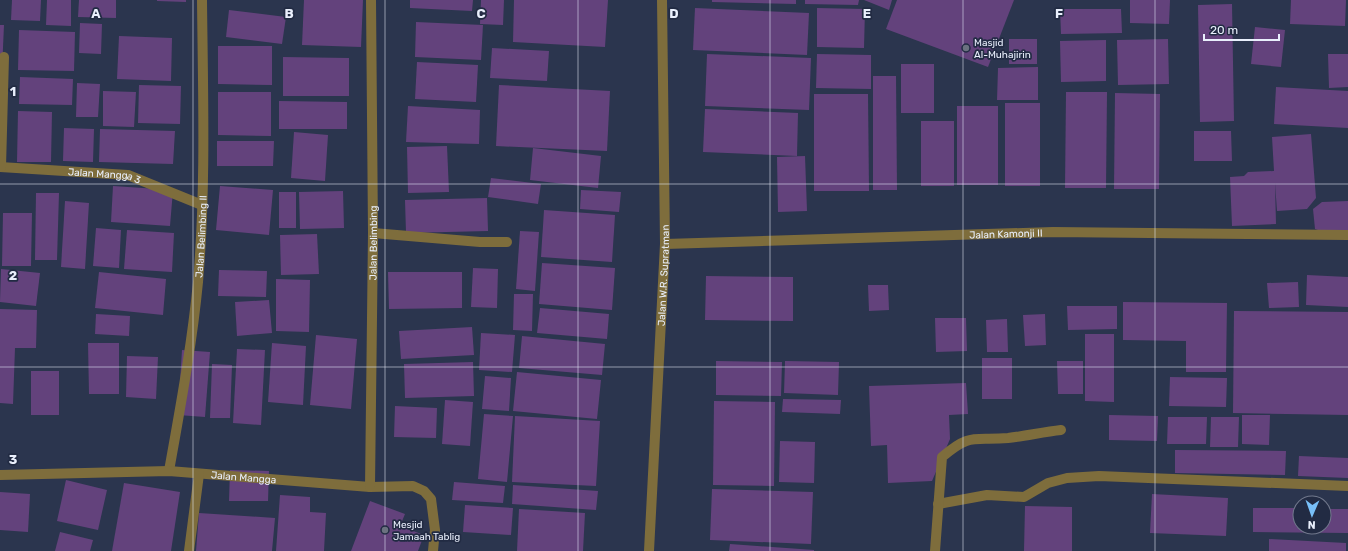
<svg xmlns="http://www.w3.org/2000/svg" width="1348" height="551" viewBox="0 0 1348 551" font-family="Rubik,sans-serif">
<style>
.building{fill:#63427c}
.lines{fill:none;stroke-linecap:round;stroke-linejoin:round}
.minor{stroke:#7e6d3c;stroke-width:10}
.tertiary{stroke:#7e6d3c;stroke-width:10}
.grid{fill:none;stroke:#e9effc;stroke-width:1;stroke-opacity:0.55}
.worship-dot{fill:#6b7280;stroke:#222b43;stroke-width:1.5}
.labels{text-anchor:middle;stroke-width:3.5;stroke-linejoin:round;paint-order:stroke}
.poi-label{font-size:10px;fill:#e9effc;stroke:#222b43;text-anchor:start}
.street-label{font-size:10px;fill:#e9effc;stroke:#222b43}
.grid-label{font-size:13px;text-anchor:middle;font-weight:bold;fill:#e9effc;stroke:#222b43;stroke-width:3.5;stroke-linejoin:round;paint-order:stroke}
</style>
<rect width="100%" height="100%" fill="#2b354e"/>
<!-- building -->
<g class="building">
<polygon points="12,0 41,0 40,21 11,20"/>
<polygon points="47,0 71,0 71,26 46,25"/>
<polygon points="79,0 116,0 116,18 78,17"/>
<polygon points="157,0 186,0 186,2 157,1"/>
<polygon points="304,0 363,0 361,47 302,45"/>
<polygon points="410,0 473,0 472,11 410,8"/>
<polygon points="481,0 504,0 503,25 480,24"/>
<polygon points="514,0 608,0 605,47 513,42"/>
<polygon points="712,0 796,0 796,4 712,2"/>
<polygon points="805,0 859,0 858,5 805,4"/>
<polygon points="864,0 892,0 889,10"/>
<polygon points="897,0 1014,0 988,67 886,29"/>
<polygon points="1130,0 1170,0 1169,24 1130,23"/>
<polygon points="1291,0 1346,0 1345,26 1290,24"/>
<polygon points="1232,4 1234,121 1200,122 1198,5"/>
<polygon points="695,8 809,13 807,55 693,50"/>
<polygon points="817,8 865,9 864,48 817,47"/>
<polygon points="1060,9 1121,9 1122,33 1061,34"/>
<polygon points="229,10 286,17 282,44 226,37"/>
<polygon points="416,22 483,25 481,60 415,57"/>
<polygon points="80,23 102,24 101,54 79,53"/>
<polygon points="0,25 4,25 2,70 0,70"/>
<polygon points="1255,27 1285,30 1281,67 1251,64"/>
<polygon points="19,30 75,32 74,71 18,70"/>
<polygon points="119,36 172,38 171,81 117,79"/>
<rect x="1009" y="39" width="28" height="25"/>
<polygon points="1168,39 1169,84 1118,85 1117,40"/>
<polygon points="1106,40 1106,81 1061,82 1060,41"/>
<polygon points="218,46 272,46 272,85 218,84"/>
<polygon points="492,48 549,51 547,81 490,78"/>
<polygon points="707,54 811,58 809,110 705,106"/>
<polygon points="817,54 871,55 871,89 816,88"/>
<polygon points="1328,54 1348,54 1348,87 1329,88"/>
<polygon points="283,57 349,58 349,96 283,96"/>
<polygon points="417,62 478,65 476,102 415,99"/>
<rect x="901" y="64" width="33" height="49"/>
<polygon points="1038,67 1038,100 997,100 998,68"/>
<polygon points="873,76 896,76 897,190 873,190"/>
<polygon points="20,77 73,79 72,105 19,104"/>
<polygon points="77,83 100,84 98,117 76,117"/>
<polygon points="139,85 181,86 180,124 138,123"/>
<polygon points="499,85 610,91 607,151 496,146"/>
<polygon points="1276,87 1348,91 1348,128 1274,124"/>
<polygon points="103,91 136,92 134,127 103,126"/>
<polygon points="218,92 271,92 271,136 218,135"/>
<polygon points="1066,92 1107,92 1106,188 1065,188"/>
<polygon points="1115,93 1160,94 1159,189 1114,189"/>
<polygon points="814,94 868,94 869,191 814,191"/>
<polygon points="279,101 347,102 347,129 279,129"/>
<rect x="1005" y="103" width="35" height="83"/>
<polygon points="408,106 480,110 479,144 406,142"/>
<rect x="957" y="106" width="41" height="79"/>
<polygon points="705,109 798,113 797,156 703,152"/>
<polygon points="18,111 52,112 51,162 17,162"/>
<rect x="921" y="121" width="33" height="65"/>
<polygon points="64,128 94,129 93,162 63,161"/>
<polygon points="100,129 175,131 173,164 99,162"/>
<polygon points="1194,131 1231,131 1232,161 1194,161"/>
<polygon points="294,132 328,135 325,181 291,178"/>
<polygon points="1311,134 1316,198 1307,209 1277,211 1275,183 1276,224 1232,226 1230,177 1244,176 1248,172 1274,171 1272,137"/>
<polygon points="217,141 274,141 273,166 217,166"/>
<polygon points="447,146 449,192 408,193 407,147"/>
<polygon points="533,148 601,156 598,188 530,180"/>
<polygon points="805,156 807,211 778,212 777,157"/>
<polygon points="491,178 541,184 538,204 488,197"/>
<polygon points="113,186 173,190 170,226 111,222"/>
<polygon points="220,186 273,190 269,235 216,230"/>
<polygon points="581,190 621,192 619,212 580,209"/>
<polygon points="343,191 344,228 300,229 299,192"/>
<rect x="279" y="192" width="17" height="36"/>
<polygon points="36,193 59,193 57,260 35,260"/>
<polygon points="487,198 488,231 406,233 405,200"/>
<polygon points="65,201 89,203 85,269 61,267"/>
<polygon points="1348,201 1348,230 1324,232 1315,229 1313,209 1322,202"/>
<polygon points="544,210 615,215 612,262 541,257"/>
<polygon points="3,213 32,213 31,266 2,266"/>
<polygon points="96,228 121,230 119,268 93,266"/>
<polygon points="127,230 174,233 172,272 124,269"/>
<polygon points="520,231 539,232 535,291 516,289"/>
<polygon points="317,234 319,274 281,275 280,235"/>
<polygon points="542,263 615,268 612,310 539,304"/>
<polygon points="473,268 498,269 497,308 471,307"/>
<polygon points="1,269 40,273 36,306 0,302"/>
<polygon points="219,270 267,271 266,297 218,296"/>
<polygon points="99,272 166,279 163,315 95,308"/>
<polygon points="388,272 462,272 462,308 389,309"/>
<polygon points="1307,275 1348,277 1348,307 1306,305"/>
<polygon points="706,276 793,277 793,321 705,320"/>
<polygon points="276,279 310,280 309,332 276,331"/>
<polygon points="1298,282 1299,307 1269,308 1267,283"/>
<polygon points="868,285 888,285 889,310 869,311"/>
<polygon points="514,294 533,294 532,331 513,330"/>
<polygon points="269,300 272,333 237,336 235,302"/>
<polygon points="1123,302 1227,303 1226,372 1186,372 1186,341 1123,340"/>
<polygon points="1067,306 1117,306 1117,329 1068,330"/>
<polygon points="540,308 609,314 607,339 537,333"/>
<polygon points="0,309 37,310 36,348 15,348 13,404 0,403"/>
<polygon points="1234,311 1348,312 1348,415 1233,413"/>
<polygon points="96,314 130,316 129,336 95,334"/>
<polygon points="1045,314 1046,345 1025,346 1023,315"/>
<polygon points="935,318 966,318 967,351 936,352"/>
<polygon points="1007,319 1008,352 987,352 986,320"/>
<polygon points="472,327 474,355 401,359 399,331"/>
<polygon points="481,333 515,335 512,372 479,370"/>
<polygon points="1085,334 1114,334 1114,402 1085,401"/>
<polygon points="316,335 357,339 351,409 310,405"/>
<polygon points="522,336 605,344 602,375 519,368"/>
<polygon points="88,343 119,343 119,394 89,394"/>
<polygon points="272,343 306,346 303,405 268,402"/>
<polygon points="237,349 265,350 261,425 233,423"/>
<polygon points="182,350 210,352 205,417 178,415"/>
<polygon points="127,356 158,357 156,399 126,397"/>
<rect x="982" y="358" width="30" height="41"/>
<polygon points="716,361 782,362 781,396 716,395"/>
<polygon points="785,361 839,362 838,395 784,393"/>
<polygon points="1057,361 1083,361 1083,394 1058,394"/>
<polygon points="473,362 474,396 405,398 404,364"/>
<polygon points="212,364 232,365 230,418 210,418"/>
<rect x="31" y="371" width="28" height="44"/>
<polygon points="517,372 601,380 597,419 513,411"/>
<polygon points="485,376 511,378 509,411 482,409"/>
<polygon points="1170,377 1227,378 1226,407 1169,406"/>
<polygon points="966,383 968,414 949,415 950,439 932,481 888,483 887,445 871,446 869,386"/>
<polygon points="783,399 841,400 840,414 782,412"/>
<polygon points="445,400 473,402 470,446 442,444"/>
<polygon points="714,401 775,402 774,486 713,485"/>
<polygon points="395,406 437,408 436,438 394,437"/>
<polygon points="484,414 513,416 507,482 478,479"/>
<polygon points="1109,415 1158,416 1157,441 1109,440"/>
<polygon points="1242,415 1270,415 1269,445 1242,444"/>
<polygon points="515,416 600,421 596,486 512,482"/>
<polygon points="1168,417 1207,417 1206,444 1167,444"/>
<polygon points="1211,417 1239,417 1238,447 1210,447"/>
<polygon points="780,441 815,442 814,483 779,482"/>
<polygon points="1175,450 1286,451 1285,475 1175,473"/>
<polygon points="1299,456 1348,458 1348,478 1298,476"/>
<polygon points="230,470 269,471 268,501 229,501"/>
<polygon points="66,480 107,490 98,530 57,521"/>
<polygon points="454,482 505,486 503,503 452,500"/>
<polygon points="124,483 180,492 171,551 112,551"/>
<polygon points="513,485 598,491 596,510 512,504"/>
<polygon points="712,489 813,492 811,544 710,540"/>
<polygon points="0,492 30,494 28,532 0,530"/>
<polygon points="1152,494 1228,498 1226,536 1150,533"/>
<polygon points="280,495 310,497 310,512 326,513 324,551 276,551"/>
<polygon points="370,501 405,514 400,526 424,535 418,551 351,551"/>
<polygon points="465,505 513,508 511,535 463,532"/>
<polygon points="1025,506 1072,507 1072,551 1024,551"/>
<polygon points="1253,508 1300,508 1300,527 1324,527 1324,509 1348,509 1348,533 1253,532"/>
<polygon points="519,509 585,513 583,551 517,551"/>
<polygon points="199,513 275,518 272,551 196,551"/>
<polygon points="60,532 93,540 90,551 55,551"/>
<polygon points="1269,539 1346,543 1346,551 1269,551"/>
<polygon points="730,544 814,550 814,551 729,551"/>
</g>
<g class="lines">
<!-- minor -->
<g class="minor">
<path id="s1" d="M0 167 128 175 202 205"/>
<polyline points="1,167 4,57"/>
<polyline points="373,233 480,242 507,242"/>
<path id="s2" d="M665 244 1053 232 1348 235"/>
<path id="s3" d="M169 471C180 409 192 345 198 282 206 188 203 94 202 0"/>
<path id="s4" d="M0 475 169 471 370 487 413 486 424 491 431 499 435 530 433 551"/>
<path id="s5" d="M370 487 373 233 371 0"/>
<polyline points="938,504 987,495 1024,497 1048,483 1067,478 1099,476 1348,486"/>
<polyline points="189,551 199,474"/>
<path d="M935 551 942 457C971 432 974 441 1008 438 1026 436 1043 432 1061 430"/>
</g>
<!-- tertiary -->
<path class="tertiary" id="s6" d="M649 551 665 244 662 0"/>
</g>
<!-- grid -->
<path class="grid" d="M193 0V551M385 0V551M578 0V551M770 0V551M963 0V551M1155 0V551M0 184H1348M0 367H1348"/>
<!-- markers -->
<g class="worship-dot">
<circle cx="966" cy="48" r="4"/>
<circle cx="385" cy="530" r="4"/>
</g>
<g class="labels">
<!-- poi labels -->
<g class="poi-label">
<text x="974" y="46">Masjid<tspan x="974" dy="12">Al-Muhajirin</tspan></text>
<text x="393" y="528">Mesjid<tspan x="393" dy="12">Jamaah Tablig</tspan></text>
</g>
<!-- street labels -->
<g class="street-label">
<text dy="4" stroke="none"><textPath href="#s1" startOffset="105">Jalan Mangga 3</textPath></text>
<text dy="4" stroke="none"><textPath href="#s2" startOffset="341">Jalan Kamonji II</textPath></text>
<text dy="4" stroke="none"><textPath href="#s3" startOffset="237">Jalan Belimbing II</textPath></text>
<text dy="4" stroke="none"><textPath href="#s5" startOffset="244">Jalan Belimbing</textPath></text>
<text dy="4" stroke="none"><textPath href="#s6" startOffset="276">Jalan W.R. Supratman</textPath></text>
<text dy="4" stroke="none"><textPath href="#s4" startOffset="244">Jalan Mangga</textPath></text>
</g>
</g>
<g class="grid-label">
<text x="96" y="18">A</text>
<text x="289" y="18">B</text>
<text x="481" y="18">C</text>
<text x="674" y="18">D</text>
<text x="867" y="18">E</text>
<text x="1059" y="18">F</text>
<text x="13" y="96">1</text>
<text x="13" y="280">2</text>
<text x="13" y="464">3</text>
</g>
<!-- north arrow -->
<g transform="translate(1312 515) rotate(182)"><circle r="19" fill="#222b43" stroke="#72798d"/>
<path d="M0-3L7 15L0 10L-7 15Z" fill="#78bff8"/>
<text y="-6" font-size="11" font-weight="bold" text-anchor="middle" fill="#e9effc">N</text>
</g>
<!-- scale -->
<path d="M1204 34v6h75v-6" fill="none" stroke="#e9effc" stroke-width="2"/>
<text x="1210" y="34" font-size="12" fill="#e9effc" stroke="#222b43" stroke-width="3" paint-order="stroke">20 m</text>
</svg>
